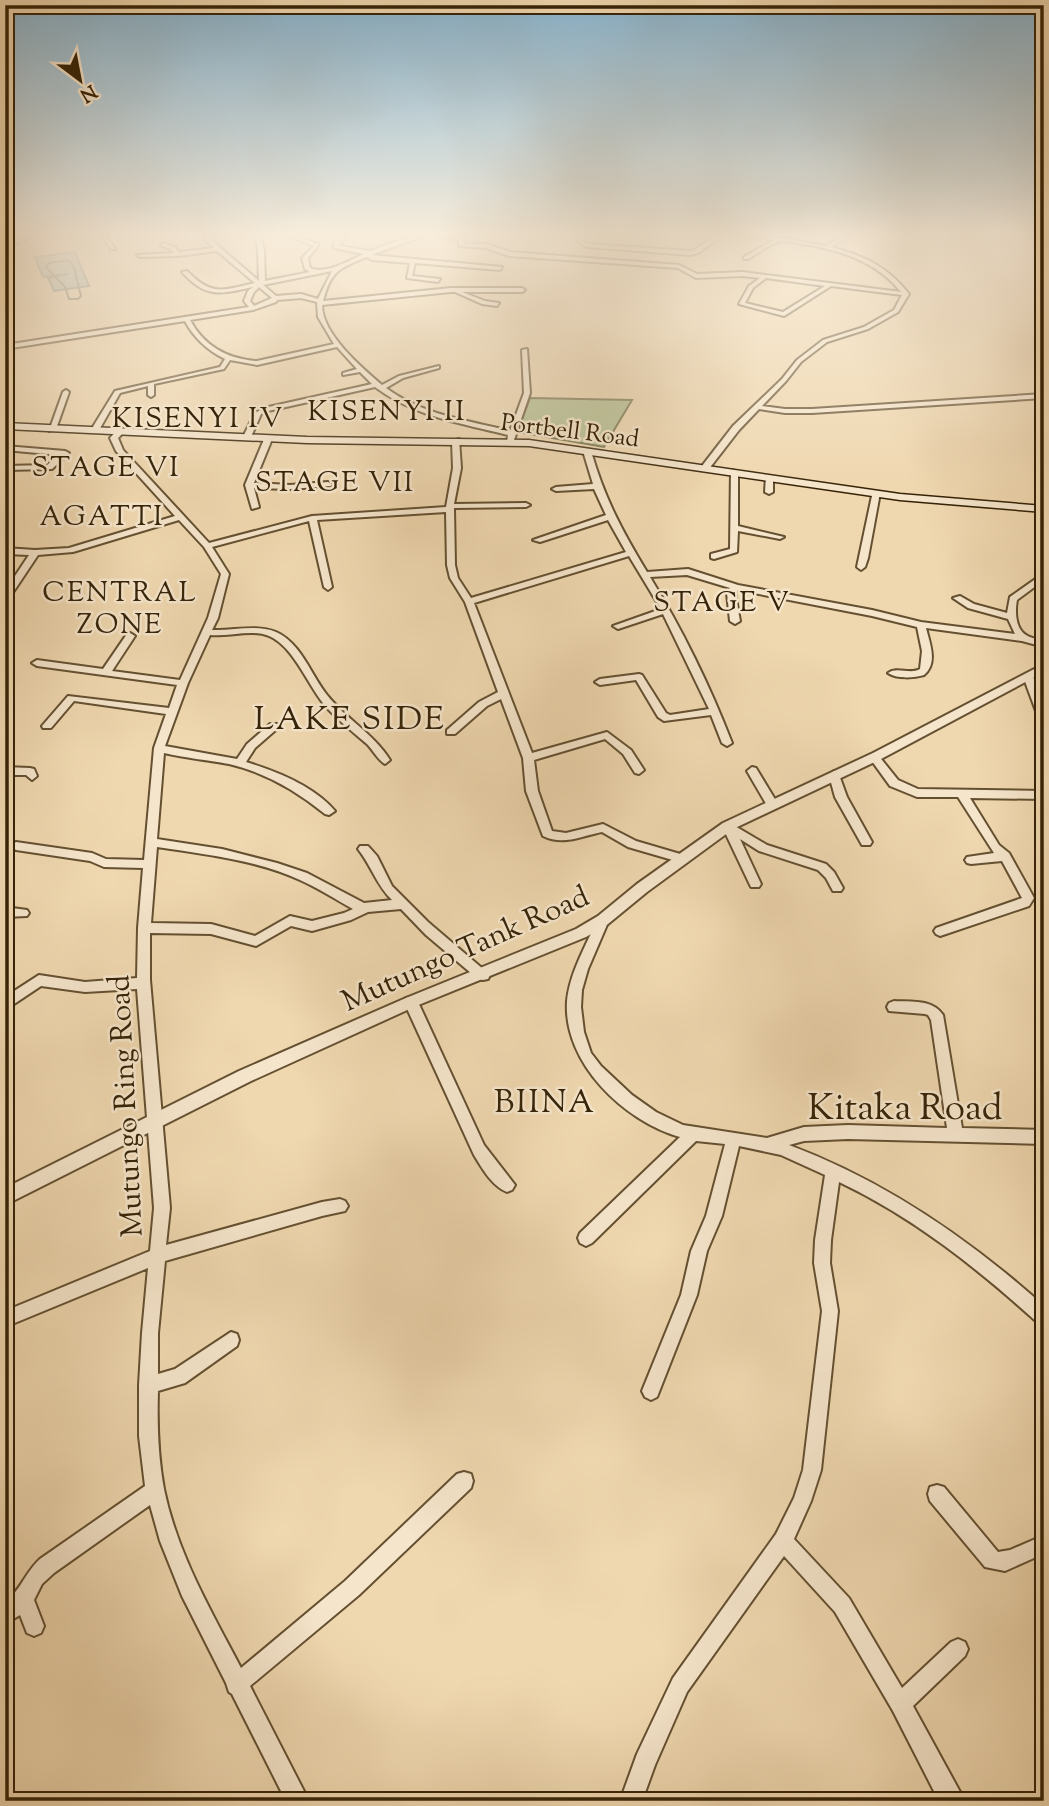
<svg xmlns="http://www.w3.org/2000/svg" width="1049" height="1806" viewBox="0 0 1049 1806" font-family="'Sorts Mill Goudy',serif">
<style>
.green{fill:#b2bf90;stroke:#74714c;stroke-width:2}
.water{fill:#9cb8b2;stroke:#737c6e;stroke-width:2}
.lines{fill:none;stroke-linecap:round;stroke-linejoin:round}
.shore{stroke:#696e5c;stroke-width:2}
.minor-casing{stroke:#645031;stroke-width:4}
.tertiary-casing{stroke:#645031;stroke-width:4}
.secondary-casing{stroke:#362307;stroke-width:3}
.minor{fill:#f5e5cb;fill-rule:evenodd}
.tertiary{fill:#f5e5cb;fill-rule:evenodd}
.secondary{fill:#f5e5cb;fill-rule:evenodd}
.rail-casing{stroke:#362307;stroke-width:2.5}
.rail{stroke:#f5e5cb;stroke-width:2;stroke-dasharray:3.5;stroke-linecap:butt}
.labels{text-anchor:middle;stroke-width:5;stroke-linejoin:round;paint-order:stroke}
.far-street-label{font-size:24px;fill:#362307;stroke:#f5e5cb}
.far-quarter-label{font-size:28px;letter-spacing:2px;fill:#362307;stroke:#f5e5cb}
.street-label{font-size:30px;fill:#362307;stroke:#f5e5cb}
.neighbourhood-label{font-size:32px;letter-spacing:2px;fill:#362307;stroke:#f5e5cb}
.quarter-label{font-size:33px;letter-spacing:2px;fill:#362307;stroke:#f5e5cb}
.near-street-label{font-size:37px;fill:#362307;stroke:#f5e5cb}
</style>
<rect width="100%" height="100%" fill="#efd7af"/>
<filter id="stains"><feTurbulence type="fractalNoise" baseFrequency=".00286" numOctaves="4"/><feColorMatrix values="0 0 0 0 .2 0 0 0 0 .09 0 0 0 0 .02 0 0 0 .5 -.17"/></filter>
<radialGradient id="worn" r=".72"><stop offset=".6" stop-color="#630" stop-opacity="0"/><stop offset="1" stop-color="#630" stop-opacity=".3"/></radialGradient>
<!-- green -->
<polygon class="green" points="530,398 632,400 604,447 517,432"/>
<!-- water -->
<polygon class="water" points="75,252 89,286 54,291 48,278 68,274 43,277 35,257"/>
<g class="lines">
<!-- shore -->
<polygon class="shore" points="69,260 74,268 81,296 78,299 69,299 65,287 46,267 49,263"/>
<defs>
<g id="minor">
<polygon points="31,235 38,235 5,249 5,246"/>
<polygon points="101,235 105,235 115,249 111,249"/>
<path d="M209 235H214L210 239 259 281 258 250 255 235H260L264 250 265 281 310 272 305 269 302 258 314 246 285 235H291L319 244 308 258 310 268C327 275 349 260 364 254L334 248 333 244 341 235H347L339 246 371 251 388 244 419 235H426L371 255 502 267 500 270 415 263 412 276 440 279 438 282 407 278 410 263 372 260 367 257C340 268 331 270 323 301L451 288H522L525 290 522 292H462L485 301 499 303 497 306 482 304 455 292H451L322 305C322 334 361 367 382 385L399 376 439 366V368L403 378 386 388C423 415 466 420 510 431L524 393 522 350 527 349 530 393 514 440 507 442 508 435C461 423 415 417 375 387L268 411 261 414 250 439H244L243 437 255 413 264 408 372 384 360 372 343 375V373L357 369 337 347 257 365 230 360 224 369 154 384V395L151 397 148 395V386L120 393 99 430 95 432 91 430 115 391 220 367 225 359C207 350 194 338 185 321L5 349V345L249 307 244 301 248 291 253 287C221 294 206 299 182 272L187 271C212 297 223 290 255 283L217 251 178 256 140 257 137 255 174 253 171 249 161 246 163 243 175 247 179 252 214 248 204 239ZM332 271 318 299 301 294 276 296 263 285ZM259 287 272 298 254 306 250 301 254 292ZM301 298 317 302 318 317 334 344 257 361C227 359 204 346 190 320L253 310 276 302 277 300Z"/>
<path d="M436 235 461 237 464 239V244H487L510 252 679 265 697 274 743 272 901 292C878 263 845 252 810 245 801 244 790 241 782 241 772 242 757 254 748 259H744V257L774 240 737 235 783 238 825 246 846 235H851L831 247C864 256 887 266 909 294L898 312 868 329 827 342 801 362 786 381 762 406 785 409H812L1044 394V398L812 413H785L759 409 739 430 708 470H702V466L733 426 782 379 797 360 823 340 864 327 894 310 902 295 831 286 784 316 739 304 749 286 760 278 743 276 696 278 678 268 509 256 486 248 459 246 458 240ZM766 278 825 286 783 312 745 303 753 288Z"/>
<path d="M584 235H590L583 240 587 244 691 251C702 248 711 234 723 235L700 252 691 255 586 247 577 240Z"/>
<polygon points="66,390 69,392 56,429 49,431 63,392"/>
<path d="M117 430 124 432 118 438 123 450 209 543 312 516 446 507 453 468 452 441 459 439 461 468 454 504 526 503 530 505 526 507 454 508 455 565 458 578 471 598 626 552 608 520 540 542 533 540 606 515 594 489 556 491 552 489 556 487 593 484 583 451 587 449 591 451C604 497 622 531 647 572L688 569 738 585 872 610 921 622 1015 634 1008 619 968 608 953 598 960 596 974 604 1007 613 1010 597 1044 573V580L1017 600C1015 611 1015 628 1026 635 1030 638 1039 639 1044 641V647L1022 641 926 628C930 644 938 663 924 675 914 678 897 679 888 673 897 666 910 675 920 669L922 651 917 627 872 616 738 590 735 593 740 621 735 624 730 621 727 593 730 588 687 575 650 577C682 629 710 686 732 743L727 746 722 743 711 715 664 721 658 717 636 680 600 685 595 682 600 679 639 674 642 675 666 713 670 715 709 709 663 614 618 629 613 626 661 609 629 556 474 603 532 753 607 732 631 750 644 770 639 774 635 773 623 754 605 739 534 760 538 791 552 831 566 833 603 824 636 841 687 856 689 859 687 862 683 863 628 847 602 832C581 836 563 846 543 836L526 791 523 758 501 699 487 706 455 734H447V730L479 702 498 692 465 602 450 578 447 565 446 512 317 520 332 587 328 590 324 587 309 521 212 547 229 574 218 618 212 630C233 631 256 624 276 632 301 643 311 675 327 695 346 719 374 734 390 760L385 764C378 760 373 750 367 744 353 732 339 721 327 708 309 688 294 646 269 636 252 629 228 637 210 635L188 683 165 746 237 759 247 744 270 724H278V728L255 748 246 762C276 771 314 786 335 811L329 815 325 814C297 791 264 772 229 764 207 760 185 758 164 753L157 839 222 849 277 863 307 873 364 903 392 900C377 886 371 865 358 849L360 846H368L377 856 392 886 428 922 490 975 488 979 483 980 478 979 426 935 401 909 368 912 351 920 312 931 291 926 256 946 211 934 150 933V980L170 1208 166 1245 322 1202 340 1199 345 1201 348 1206 345 1211 322 1216 165 1261 158 1333V1374L175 1369 231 1332 237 1334 239 1340 237 1346 185 1383 158 1391C157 1424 158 1456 164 1489 177 1553 211 1611 241 1668L345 1581 457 1474 464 1472 471 1474 473 1481 471 1488 359 1595 250 1686 309 1801H286L232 1694 229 1692 226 1683 182 1596 160 1541 150 1505 54 1573 42 1584 34 1600 44 1626 41 1633 34 1636 27 1633 20 1615 5 1624V1602C22 1589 24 1574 40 1559L145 1486 139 1436V1385L142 1333 148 1268 5 1327V1311L150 1251 154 1208 137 989 85 992 41 986 5 1010V997L39 975 85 982 137 978 138 928 143 868 104 867 90 861 16 850 10 846 16 842 92 853 106 859 144 860 154 748 166 714 74 701 51 728H43L42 726 68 696 169 708 177 685 37 666 32 663 37 660 103 669 127 634 130 633 135 636 112 671 180 680 208 618 221 574 204 547 179 520 73 552 38 555 8 600 5 601V591L29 555 5 554V548L35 550 69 548 175 516 116 451 110 438ZM157 847C203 854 257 860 300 880 318 888 335 899 353 909L344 913 312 921 290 916 255 936 211 924 151 923Z"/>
<polygon points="265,437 272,439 254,483 290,485 328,482 332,484 331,486 290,489 254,488 259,507 252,509 245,485"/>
<polygon points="5,446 65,451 69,453 52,469 5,470 5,466 47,465 59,455 5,450"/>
<polygon points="731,470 738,472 738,526 784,537 780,539 738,531 737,552 714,559 711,558 711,554 730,549"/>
<polygon points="766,476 773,478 773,492 769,494 765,492"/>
<polygon points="873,491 880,493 868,558 865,567 861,570 857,567"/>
<path d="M1028 673C1041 681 1044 707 1044 722L1039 719 1023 676Z"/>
<polygon points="874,753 878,755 898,780 918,789 1044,791 1044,799 970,798 999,845 1009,853 1034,898 1029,906 940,936 936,934 934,931 936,928 1022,898 1002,861 971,864 967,863 965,860 967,857 994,853 958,797 917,797 890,786 869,757"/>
<polygon points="5,767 30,768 34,769 37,776 32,780 26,775 5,775"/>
<polygon points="752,767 756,768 776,801 778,804 776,807 768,807 747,771"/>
<polygon points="834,771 839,775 847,797 872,842 870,845 862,845 835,797 829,775"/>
<polygon points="728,822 767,845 826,864 834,872 843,888 841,891 833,891 826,878 818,870 759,851 740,839 761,884 759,887 751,887 722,826"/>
<polygon points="5,907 27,910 29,913 27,916 5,917"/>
<path d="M603 915 607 917 609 920 588 969 582 990 581 1007 584 1032 591 1053 601 1066 632 1095 656 1112 683 1125 767 1138 804 1127 848 1125 947 1128 931 1020 928 1015 925 1014 889 1011 887 1007 889 1003 894 1001C912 1002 932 999 943 1015L962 1128 1044 1130V1144L848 1139 804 1141 789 1145C885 1181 968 1238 1044 1306V1325L1038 1323C977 1268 913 1217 839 1182L831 1240 830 1263 838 1311 821 1470 811 1501 794 1539 849 1598 902 1688 951 1642 958 1639 965 1642 968 1649 965 1656 913 1706 965 1801H940L938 1799 893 1711 835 1612 784 1556 687 1692 655 1765 642 1801H620L637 1754 673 1678 776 1534 794 1498 803 1470 822 1311 814 1263 815 1240 825 1175 781 1155 739 1146 722 1216 707 1251 697 1295 657 1397 651 1400 645 1397 642 1391 681 1295 691 1251 706 1216 725 1144 696 1141 592 1243 586 1246 580 1243 578 1238 580 1233 680 1137C624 1121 563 1063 567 1001 570 972 586 946 597 920L599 917Z"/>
<path d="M411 997 416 998 418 1002 484 1145 515 1185 512 1190 507 1192C492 1186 482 1168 474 1155L404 1002 406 998Z"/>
<polygon points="937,1485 944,1487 998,1552 1010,1550 1040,1537 1044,1539 1044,1561 1034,1558 1005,1571 985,1567 930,1501 928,1494 930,1487"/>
</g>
<polygon id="tertiary" points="1044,664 1044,672 881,759 733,829 647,892 608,924 586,937 416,1006 251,1081 5,1205 5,1188 239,1071 406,998 576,929 598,916 637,884 723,823 873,753"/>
<polygon id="secondary" points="5,423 307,437 529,440 900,494 1044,506 1044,512 900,500 529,446 307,443 5,429"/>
</defs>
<!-- minor casing -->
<use href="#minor" class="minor-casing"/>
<!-- tertiary casing -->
<use href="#tertiary" class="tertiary-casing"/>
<!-- secondary casing -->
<use href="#secondary" class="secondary-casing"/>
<!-- minor -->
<use href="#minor" class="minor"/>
<!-- tertiary -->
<use href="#tertiary" class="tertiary"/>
<!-- secondary -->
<use href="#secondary" class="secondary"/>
<defs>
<polyline id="rail" points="5,248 33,235"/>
</defs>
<!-- rail casing -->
<use href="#rail" class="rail-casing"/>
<!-- rail -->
<use href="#rail" class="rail"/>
</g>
<!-- sky -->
<linearGradient id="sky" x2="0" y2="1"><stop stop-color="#89b6d2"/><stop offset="0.48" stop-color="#f8eddb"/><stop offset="1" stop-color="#f8eddb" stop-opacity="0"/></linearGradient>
<rect width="1049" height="488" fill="url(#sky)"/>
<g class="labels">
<!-- far-street labels -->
<g class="far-street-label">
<text transform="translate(570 430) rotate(7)" y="8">Portbell Road</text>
</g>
<!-- far-quarter labels -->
<g class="far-quarter-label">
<text x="387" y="420">KISENYI II</text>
<text x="198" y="427">KISENYI IV</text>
<text x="106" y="476">STAGE VI</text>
<text x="335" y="491">STAGE VII</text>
<text x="102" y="525">AGATTI</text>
<text x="120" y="601">CENTRAL<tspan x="120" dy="32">ZONE</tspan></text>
<text x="722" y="611">STAGE V</text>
</g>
<!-- street labels -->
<g class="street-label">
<text transform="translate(465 948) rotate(-24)" y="10">Mutungo Tank Road</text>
<text transform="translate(125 1106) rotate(-93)" y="10">Mutungo Ring Road</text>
</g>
<!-- neighbourhood labels -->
<g class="neighbourhood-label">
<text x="545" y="1112">BIINA</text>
</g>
<!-- quarter labels -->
<g class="quarter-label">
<text x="350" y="729">LAKE SIDE</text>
</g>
<!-- near-street labels -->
<g class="near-street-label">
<text x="905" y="1119">Kitaka Road</text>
</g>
</g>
<!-- margin -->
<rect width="1049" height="1806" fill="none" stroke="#efd7af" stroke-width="28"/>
<rect x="7" y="7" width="1035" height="1792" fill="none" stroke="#362307" stroke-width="3.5"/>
<rect x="14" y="14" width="1021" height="1778" fill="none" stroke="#362307" stroke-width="2"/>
<!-- north arrow -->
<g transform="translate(80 80) rotate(148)" stroke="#f5e5cb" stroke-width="5" paint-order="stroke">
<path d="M0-5L12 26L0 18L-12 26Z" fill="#362307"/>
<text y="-10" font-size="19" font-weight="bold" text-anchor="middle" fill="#362307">N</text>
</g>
<rect width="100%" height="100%" filter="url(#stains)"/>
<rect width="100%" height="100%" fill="url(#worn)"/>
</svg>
